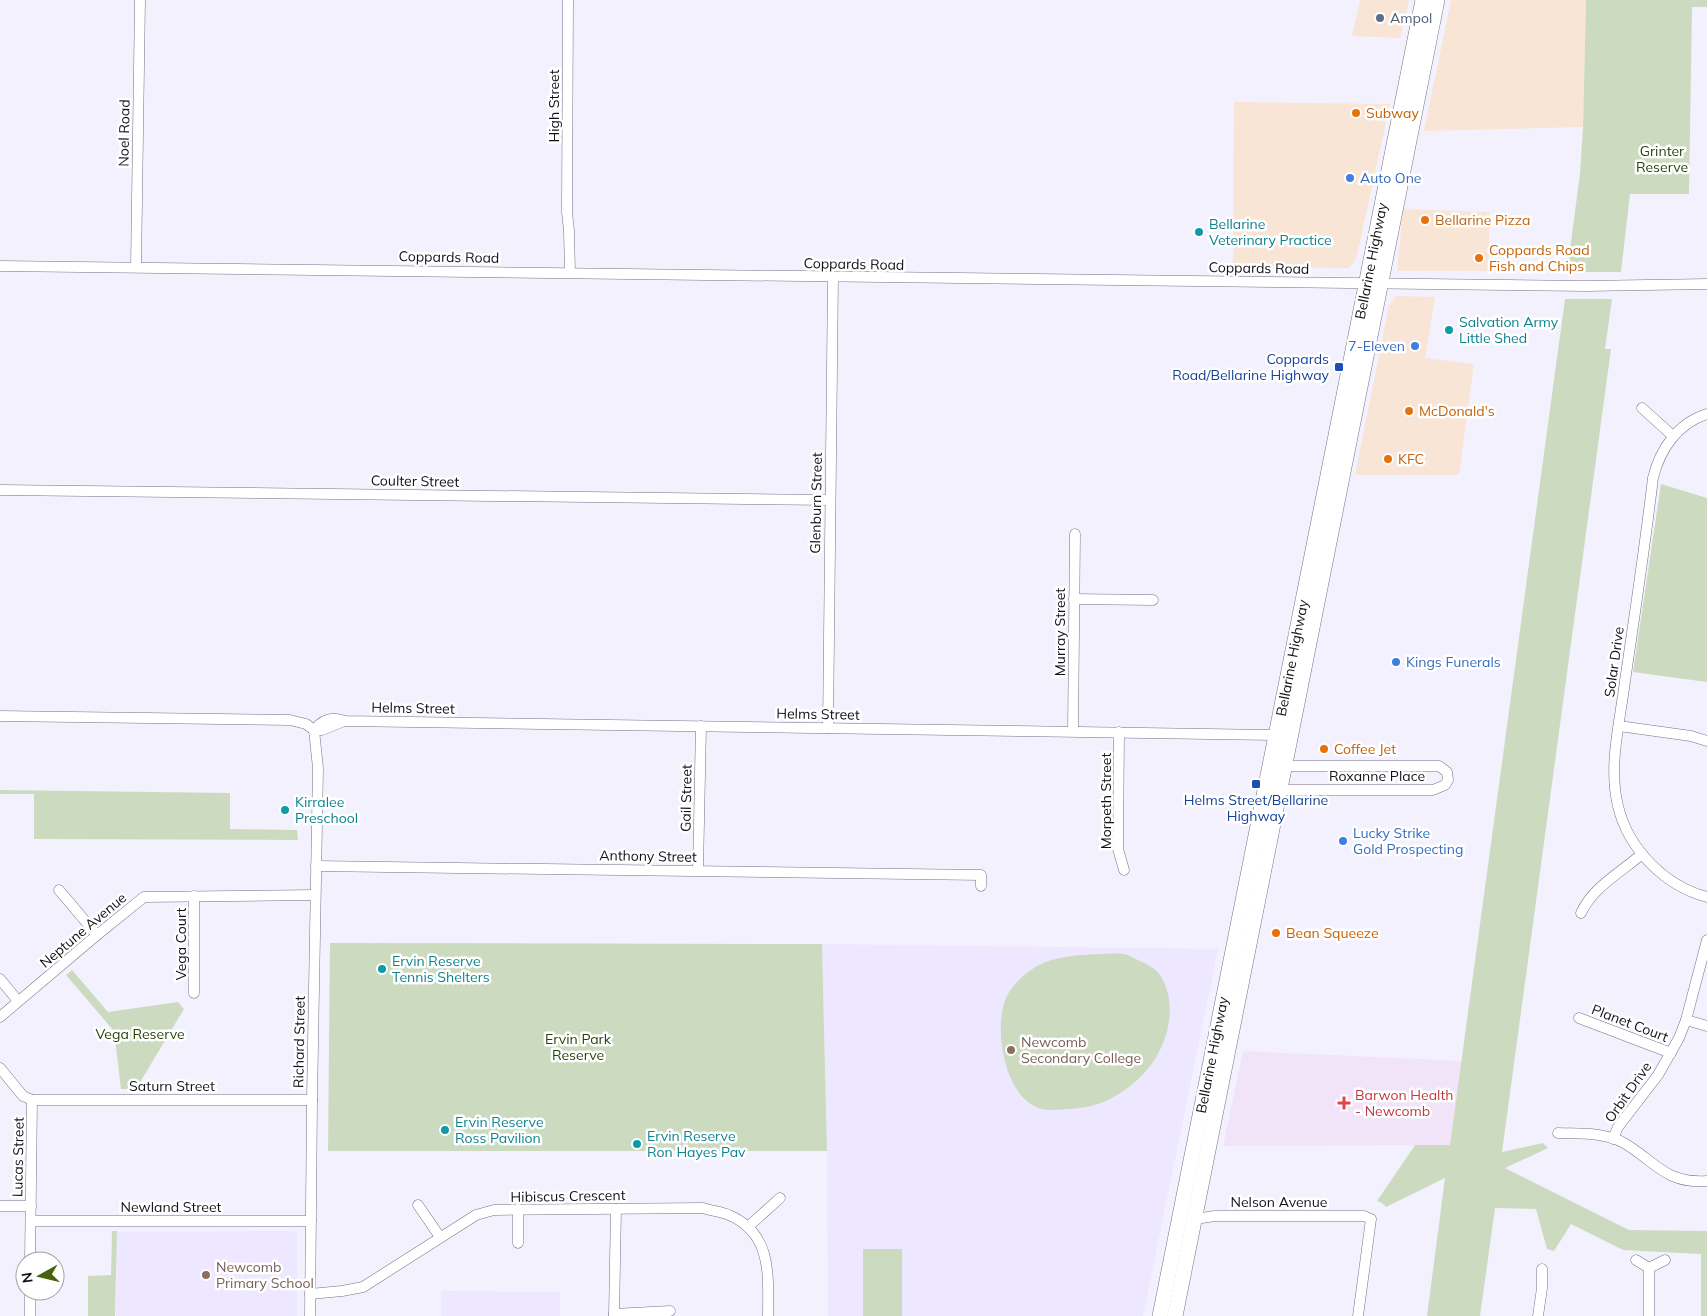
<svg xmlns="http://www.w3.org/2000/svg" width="1707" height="1316" viewBox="0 0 1707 1316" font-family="Mulish,sans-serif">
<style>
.commercial{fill:#f9e5d6}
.built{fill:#ede7ff}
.medical{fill:#f1e4f8}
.green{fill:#ccdbc0}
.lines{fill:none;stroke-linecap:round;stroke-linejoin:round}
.minor-casing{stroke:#767185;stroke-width:11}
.highway-casing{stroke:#767185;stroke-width:16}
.minor{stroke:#fff;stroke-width:10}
.highway{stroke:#fff;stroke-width:15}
.service-dot{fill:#5c6f8a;stroke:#fff;stroke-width:2}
.food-dot{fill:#e8710a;stroke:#fff;stroke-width:2}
.shop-dot{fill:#3f7fe0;stroke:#fff;stroke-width:2}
.culture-dot{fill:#0f9aa8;stroke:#fff;stroke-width:2}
.transit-dot{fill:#1a4fb4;stroke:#fff;stroke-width:2}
.education-dot{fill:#8d6e63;stroke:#fff;stroke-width:2}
.health-dot{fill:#e0444e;stroke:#fff;stroke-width:2}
.labels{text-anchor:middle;stroke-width:5;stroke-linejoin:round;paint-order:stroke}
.service-label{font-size:14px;fill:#4e5e75;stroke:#fff;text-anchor:start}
.street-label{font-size:14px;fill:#131118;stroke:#fff}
.food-label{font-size:14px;fill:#c56008;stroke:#fff;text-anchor:start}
.park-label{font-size:14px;fill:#274206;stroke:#fff}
.shop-label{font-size:14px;fill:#366cbe;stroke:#fff;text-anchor:start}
.culture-label{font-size:14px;fill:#0d838f;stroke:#fff;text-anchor:start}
.transit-label{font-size:14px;fill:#164399;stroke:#fff;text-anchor:end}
.education-label{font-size:14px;fill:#785e54;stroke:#fff;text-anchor:start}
.health-label{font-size:14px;fill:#be3a42;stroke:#fff;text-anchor:start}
</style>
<rect width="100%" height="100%" fill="#f4f1fe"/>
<!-- commercial -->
<g class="commercial">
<polygon points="1360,0 1409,0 1400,38 1352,36"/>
<polygon points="1451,0 1586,0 1583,127 1424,131"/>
<polygon points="1234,102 1390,104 1356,260 1349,268 1233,267"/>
<polygon points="1403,209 1489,212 1489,271 1397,271"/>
<polygon points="1396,296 1435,297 1425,358 1474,364 1459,475 1355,475 1389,305"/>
</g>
<!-- built -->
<g class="built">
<polygon points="822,944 1218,949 1143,1316 828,1316 827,1151"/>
<polygon points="292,1231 297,1234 297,1316 116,1316 117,1232"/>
<polygon points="441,1291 560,1292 560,1316 441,1316"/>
</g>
<!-- medical -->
<polygon class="medical" points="1243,1051 1462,1061 1450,1145 1223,1146"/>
<!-- green -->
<g class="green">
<polygon points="1586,0 1707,0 1707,7 1692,7 1689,194 1630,194 1621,272 1567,272 1580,174 1583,127"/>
<polygon points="1565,299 1612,299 1605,349 1611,349 1502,1152 1543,1143 1548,1148 1505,1168 1629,1230 1707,1231 1707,1316 1701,1316 1701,1254 1623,1250 1571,1224 1554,1251 1547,1249 1536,1209 1495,1208 1480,1316 1427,1316 1445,1178 1386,1207 1382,1203 1377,1201 1415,1145 1450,1145"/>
<polygon points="1661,484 1707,498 1707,682 1633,672"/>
<polygon points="0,790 230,793 230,829 297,830 298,840 34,839 34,794 0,794"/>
<polygon points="330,943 822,944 827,1151 328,1151"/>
<path d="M1100 954C1107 954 1116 953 1123 954 1129 954 1135 959 1140 961 1149 965 1159 970 1163 980 1176 1006 1169 1039 1153 1062 1141 1079 1123 1094 1103 1102 1088 1109 1068 1109 1051 1110 1006 1111 992 1030 1006 998 1011 987 1022 976 1031 970 1051 956 1077 955 1100 954Z"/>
<polygon points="72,970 108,1012 178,1002 184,1009 136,1089 121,1089 114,1031 66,975"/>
<polygon points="112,1231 117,1231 115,1316 88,1316 88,1276 111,1275"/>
<rect x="863" y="1249" width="39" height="67"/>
</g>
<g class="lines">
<defs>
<g id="minor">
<polyline points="568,0 567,212 569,231 570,272"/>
<polyline points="0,266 1586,286 1707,284"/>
<polyline points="136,267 140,0"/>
<polyline points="1642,408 1673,436"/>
<path d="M1707 414C1678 423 1660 449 1653 478 1645 546 1635 613 1625 681 1620 722 1608 766 1618 806 1628 849 1665 886 1707 897"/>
<polyline points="0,490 830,500"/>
<polyline points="1074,599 1153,600"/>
<polyline points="0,716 290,720 306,724 314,730 322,730 344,721"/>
<polyline points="1619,726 1691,736 1707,741"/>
<polyline points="828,728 833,277"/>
<path d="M314 730C322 720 332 716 345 721L1280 735"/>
<polyline points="1073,731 1075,534"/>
<polyline points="1119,732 1118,849 1124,870"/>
<polyline points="1280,790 1433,790 1445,785 1448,780 1447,772 1439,766 1285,766"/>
<polyline points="316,866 981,875 981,886"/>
<polyline points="698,870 701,726"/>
<polyline points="59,890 97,935"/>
<polyline points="194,896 194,993"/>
<path d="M1581 913C1593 887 1621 872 1642 854"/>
<polyline points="0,979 18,1001"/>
<polyline points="0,1017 97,935 144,897 315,895"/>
<polyline points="1579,1018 1671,1053"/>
<polyline points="1686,1020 1707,1026"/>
<polyline points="0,1068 23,1096 32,1100 30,1261"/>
<polyline points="32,1100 312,1100"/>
<path d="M1558 1133C1579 1134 1605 1132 1624 1143 1655 1161 1665 1184 1707 1181"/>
<polyline points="1613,1139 1618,1127 1658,1075 1679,1038 1686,1020 1707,940"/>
<polyline points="418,1205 440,1237"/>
<polyline points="0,1206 31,1206"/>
<polyline points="518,1209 518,1243"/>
<polyline points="1195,1219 1215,1216 1364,1216 1371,1219 1358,1316"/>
<polyline points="31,1221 311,1221"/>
<polyline points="749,1226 780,1198"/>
<polyline points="1636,1260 1649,1268 1665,1260"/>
<path d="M310 1294 342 1291 363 1287 476 1215 494 1210 703 1208C712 1211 722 1212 729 1215 773 1234 768 1276 768 1316"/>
<polyline points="614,1314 670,1311"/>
<polyline points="30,1316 30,1291"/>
<polyline points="310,1316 312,1100 318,768 314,730"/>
<polyline points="614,1316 616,1209"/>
<polyline points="1538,1316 1542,1288 1542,1269"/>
<polyline points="1649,1316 1649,1268"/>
</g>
<g id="highway">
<polyline points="1160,1316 1423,0"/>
<polyline points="1175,1316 1437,0"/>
</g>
</defs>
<!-- minor casing -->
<use href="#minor" class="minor-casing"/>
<!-- highway casing -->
<use href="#highway" class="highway-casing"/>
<!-- minor -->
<use href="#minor" class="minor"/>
<!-- highway -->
<use href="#highway" class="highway"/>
</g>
<!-- markers -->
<circle class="service-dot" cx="1380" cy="18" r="5"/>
<g class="food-dot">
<circle cx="1356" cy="113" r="5"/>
<circle cx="1425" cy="220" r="5"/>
<circle cx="1479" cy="258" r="5"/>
<circle cx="1409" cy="411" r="5"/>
<circle cx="1388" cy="459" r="5"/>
<circle cx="1324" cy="749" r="5"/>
<circle cx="1276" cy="933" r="5"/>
</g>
<g class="shop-dot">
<circle cx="1350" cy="178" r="5"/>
<circle cx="1415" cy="346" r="5"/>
<circle cx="1396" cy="662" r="5"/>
<circle cx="1343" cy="841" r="5"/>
</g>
<g class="culture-dot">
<circle cx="1199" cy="232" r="5"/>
<circle cx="1449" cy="330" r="5"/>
<circle cx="285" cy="810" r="5"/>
<circle cx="382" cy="969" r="5"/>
<circle cx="445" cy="1130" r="5"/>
<circle cx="637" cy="1144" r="5"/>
</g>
<g class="transit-dot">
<rect x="1334" y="362" width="10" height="10" rx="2.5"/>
<rect x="1251" y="779" width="10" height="10" rx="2.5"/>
</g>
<g class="education-dot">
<circle cx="1011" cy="1050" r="5"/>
<circle cx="206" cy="1275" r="5"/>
</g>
<path class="health-dot" d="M1341.5 1095.5h5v5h5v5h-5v5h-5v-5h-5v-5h5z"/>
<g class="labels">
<!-- service labels -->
<g class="service-label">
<text x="1390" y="23">Ampol</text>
</g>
<!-- street labels -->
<g class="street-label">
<text transform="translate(554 106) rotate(-90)" y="5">High Street</text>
<text transform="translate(124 133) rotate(-89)" y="5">Noel Road</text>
<text transform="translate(449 257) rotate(1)" y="5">Coppards Road</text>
<text transform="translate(1371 261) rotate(-79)" y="5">Bellarine Highway</text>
<text transform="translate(854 264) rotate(1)" y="5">Coppards Road</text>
<text transform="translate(1259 268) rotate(1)" y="5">Coppards Road</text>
<text transform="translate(415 481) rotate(1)" y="5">Coulter Street</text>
<text transform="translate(816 503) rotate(-89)" y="5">Glenburn Street</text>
<text transform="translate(1060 632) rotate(-90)" y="5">Murray Street</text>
<text transform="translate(1292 658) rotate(-79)" y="5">Bellarine Highway</text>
<text transform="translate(1614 662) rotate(-82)" y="5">Solar Drive</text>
<text transform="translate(413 708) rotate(1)" y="5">Helms Street</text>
<text transform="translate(818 714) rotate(1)" y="5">Helms Street</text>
<text x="1377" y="781">Roxanne Place</text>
<text transform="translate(686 798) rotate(-89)" y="5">Gail Street</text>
<text transform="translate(1106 801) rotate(-90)" y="5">Morpeth Street</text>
<text transform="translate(648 856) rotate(1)" y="5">Anthony Street</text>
<text transform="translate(83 930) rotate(-40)" y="5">Neptune Avenue</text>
<text transform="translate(181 944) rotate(-90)" y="5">Vega Court</text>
<text transform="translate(1630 1023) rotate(21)" y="5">Planet Court</text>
<text transform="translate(299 1042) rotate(-89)" y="5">Richard Street</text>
<text transform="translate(1212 1055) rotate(-79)" y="5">Bellarine Highway</text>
<text x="172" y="1091">Saturn Street</text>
<text transform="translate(1628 1092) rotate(-55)" y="5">Orbit Drive</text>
<text transform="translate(18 1157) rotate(-89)" y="5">Lucas Street</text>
<text transform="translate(568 1196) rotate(-1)" y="5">Hibiscus Crescent</text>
<text x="1279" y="1207">Nelson Avenue</text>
<text x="171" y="1212">Newland Street</text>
</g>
<!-- food labels -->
<g class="food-label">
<text x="1366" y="118">Subway</text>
<text x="1435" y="225">Bellarine Pizza</text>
<text x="1489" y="255">Coppards Road<tspan x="1489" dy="16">Fish and Chips</tspan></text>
<text x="1419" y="416">McDonald's</text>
<text x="1398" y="464">KFC</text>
<text x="1334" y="754">Coffee Jet</text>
<text x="1286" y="938">Bean Squeeze</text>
</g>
<!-- park labels -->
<g class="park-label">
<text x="1662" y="156">Grinter<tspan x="1662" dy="16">Reserve</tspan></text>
<text x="140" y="1039">Vega Reserve</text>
<text x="578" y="1044">Ervin Park<tspan x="578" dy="16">Reserve</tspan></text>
</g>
<!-- shop labels -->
<g class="shop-label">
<text x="1360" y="183">Auto One</text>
<text x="1405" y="351" text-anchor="end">7-Eleven</text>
<text x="1406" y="667">Kings Funerals</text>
<text x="1353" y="838">Lucky Strike<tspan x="1353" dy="16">Gold Prospecting</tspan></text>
</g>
<!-- culture labels -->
<g class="culture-label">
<text x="1209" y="229">Bellarine<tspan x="1209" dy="16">Veterinary Practice</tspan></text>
<text x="1459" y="327">Salvation Army<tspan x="1459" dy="16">Little Shed</tspan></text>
<text x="295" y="807">Kirralee<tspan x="295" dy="16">Preschool</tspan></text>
<text x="392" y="966">Ervin Reserve<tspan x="392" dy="16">Tennis Shelters</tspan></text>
<text x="455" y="1127">Ervin Reserve<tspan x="455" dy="16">Ross Pavilion</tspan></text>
<text x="647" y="1141">Ervin Reserve<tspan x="647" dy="16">Ron Hayes Pav</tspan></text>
</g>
<!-- transit labels -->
<g class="transit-label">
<text x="1329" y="364">Coppards<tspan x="1329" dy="16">Road/Bellarine Highway</tspan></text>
<text x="1256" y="805" text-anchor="middle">Helms Street/Bellarine<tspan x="1256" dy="16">Highway</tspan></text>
</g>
<!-- education labels -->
<g class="education-label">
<text x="1021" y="1047">Newcomb<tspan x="1021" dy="16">Secondary College</tspan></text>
<text x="216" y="1272">Newcomb<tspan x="216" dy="16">Primary School</tspan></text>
</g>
<!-- health labels -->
<g class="health-label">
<text x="1355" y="1100">Barwon Health<tspan x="1355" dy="16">- Newcomb</tspan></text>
</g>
</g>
<!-- north arrow -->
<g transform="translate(40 1276) rotate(262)"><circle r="24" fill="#ffffff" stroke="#a1a0a3"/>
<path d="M0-4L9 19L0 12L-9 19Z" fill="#49610f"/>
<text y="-8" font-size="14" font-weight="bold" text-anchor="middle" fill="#131118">N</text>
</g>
</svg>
